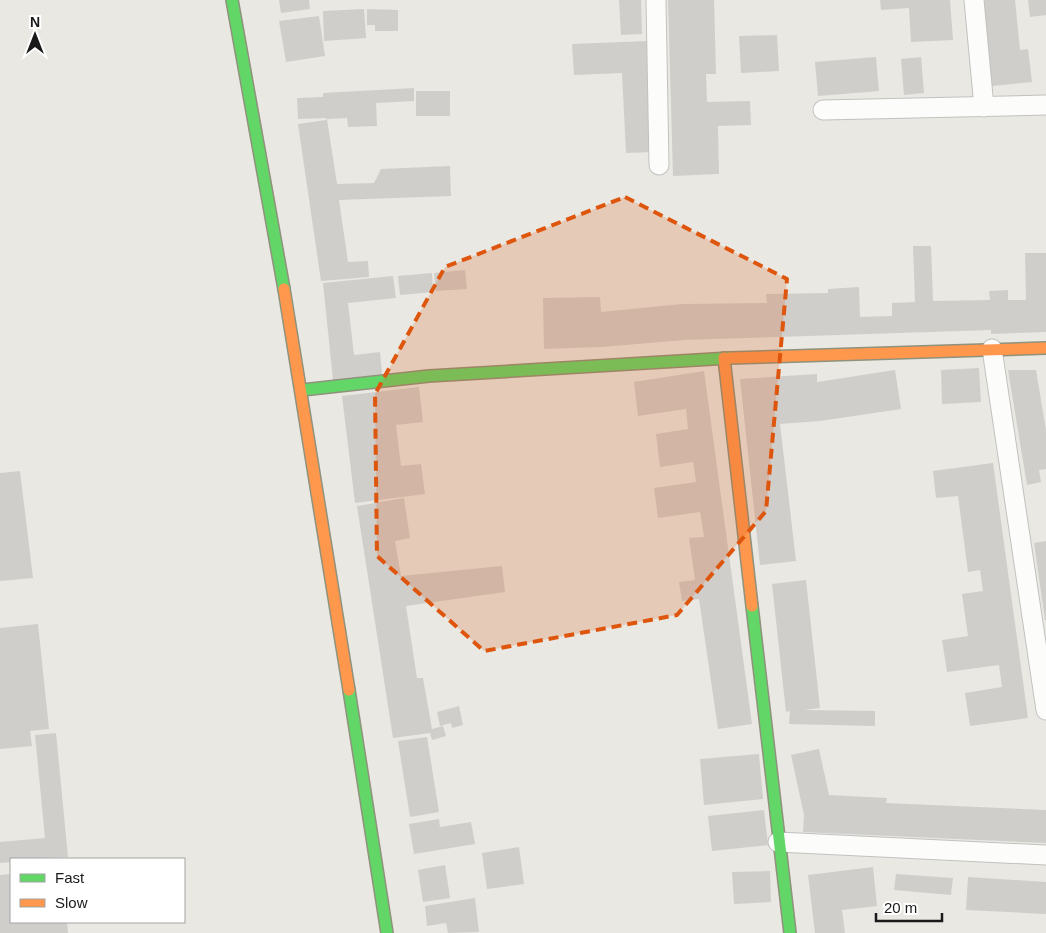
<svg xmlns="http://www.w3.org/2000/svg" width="1046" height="933" viewBox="0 0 1046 933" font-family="Helvetica,sans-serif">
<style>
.building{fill:#d0ceca}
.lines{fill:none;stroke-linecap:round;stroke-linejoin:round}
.street-casing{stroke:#c1c1bf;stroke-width:21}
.fast-casing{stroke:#8f927c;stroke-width:14}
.slow-casing{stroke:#8f927c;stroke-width:14}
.street{stroke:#fcfcfb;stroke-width:19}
.fast{stroke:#63d668;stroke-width:11}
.slow{stroke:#ff974d;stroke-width:11}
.marked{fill:#de560d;fill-opacity:0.2;stroke:#de560d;stroke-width:4;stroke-dasharray:10 6;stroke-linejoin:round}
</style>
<rect width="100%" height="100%" fill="#e9e8e3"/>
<!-- building -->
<g class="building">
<polygon points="279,0 309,0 310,9 281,13"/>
<polygon points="619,0 641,0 642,34 621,35"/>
<polygon points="668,0 714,0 716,74 706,74 707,102 750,101 751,125 718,126 719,174 673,176"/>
<polygon points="880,0 950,0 953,40 911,42 909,8 881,10"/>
<polygon points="982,0 1015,0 1020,50 1028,49 1032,82 992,86"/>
<polygon points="1028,0 1046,0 1046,15 1030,17"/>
<polygon points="364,9 366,38 324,41 323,11"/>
<polygon points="367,9 398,10 398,31 375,31 375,25 367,25"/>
<polygon points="319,16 325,56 286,62 279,21"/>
<polygon points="777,35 779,71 741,73 739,36"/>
<polygon points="648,41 652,152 626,153 622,73 574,75 572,44"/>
<polygon points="876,57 879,91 818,96 815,62"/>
<polygon points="921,57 924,93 904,95 901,59"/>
<polygon points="414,88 414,101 376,103 377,126 348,127 347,118 327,119 337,184 374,183 381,169 450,166 451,196 339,200 348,262 368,261 369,277 321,281 298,124 326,120 326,118 298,119 297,98 323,97 323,93"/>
<rect x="416" y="91" width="34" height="25"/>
<polygon points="913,246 931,246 933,301 990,300 989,291 1008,290 1008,300 1026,300 1025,253 1046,253 1046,332 991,334 991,330 684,340 602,347 544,349 543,298 600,297 601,312 682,304 767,303 766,294 828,293 828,289 859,287 860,317 892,316 892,303 915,302"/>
<polygon points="465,270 467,289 436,291 434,273"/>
<polygon points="432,273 433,292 400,295 398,276"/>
<polygon points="393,276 396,298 348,303 354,355 380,352 382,374 333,380 323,283"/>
<polygon points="979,368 981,402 942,404 941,370"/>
<polygon points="895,370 901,409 820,421 780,424 796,561 760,565 740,379 817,374 817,382"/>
<polygon points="1008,370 1036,370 1046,430 1046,469 1039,470 1041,482 1027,485"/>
<polygon points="704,371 752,724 718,729 699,599 682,601 679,582 695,580 689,538 704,537 700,512 658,518 654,488 696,482 693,462 660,467 656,434 688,429 686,409 638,416 634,382"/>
<polygon points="419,387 423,422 396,425 401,466 421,464 425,494 355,503 342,396"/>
<polygon points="993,463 1028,718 970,726 965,693 1002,687 999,665 947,672 942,640 968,636 962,594 983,591 980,570 968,572 958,496 936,498 933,471"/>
<polygon points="20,471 33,578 0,581 0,473"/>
<polygon points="404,498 410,538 395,541 401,576 502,566 505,592 406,606 417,678 423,678 432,729 443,726 446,736 432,740 430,733 393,738 357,506"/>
<polygon points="1046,541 1046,620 1045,620 1034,543"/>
<polygon points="806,580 820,708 804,710 875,711 875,726 789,724 790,711 786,712 772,584"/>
<polygon points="38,624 49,729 30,731 32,746 0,749 0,628"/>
<polygon points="459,706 463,725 452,728 451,723 440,726 437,712"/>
<polygon points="56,733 68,857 11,859 11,862 0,863 0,842 45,838 35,735"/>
<polygon points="427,737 439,812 410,817 398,741"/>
<polygon points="819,749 829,795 887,798 886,803 1046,810 1046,843 803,832 804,815 791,755"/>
<polygon points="759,754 763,799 704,805 700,759"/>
<polygon points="764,810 768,845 712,851 708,816"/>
<polygon points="439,819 440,827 471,822 475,844 414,854 409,824"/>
<polygon points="519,847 524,884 487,889 482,853"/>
<polygon points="445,865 450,898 423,902 418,870"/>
<polygon points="873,867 877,906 842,910 845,933 815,933 808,875"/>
<polygon points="770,871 771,902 734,904 732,872"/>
<polygon points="11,874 11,922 67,922 68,933 0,933 0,875"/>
<polygon points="896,874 953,878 951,895 894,890"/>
<polygon points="968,877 1046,882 1046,914 966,910"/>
<polygon points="475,898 479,932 448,933 446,923 427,926 425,906"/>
</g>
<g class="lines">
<defs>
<g id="street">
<polyline points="656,0 659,165"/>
<polyline points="974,0 984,107"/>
<polyline points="823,110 1046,105"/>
<polyline points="992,349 1046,710"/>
<polyline points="778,842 1046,855"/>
</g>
<g id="fast">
<polyline points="232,0 284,289"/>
<polyline points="302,390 429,376 730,358"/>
<polyline points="752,606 790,933"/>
<polyline points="349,690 387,933"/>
</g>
<g id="slow">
<polyline points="284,289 349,690"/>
<polyline points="724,358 752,606"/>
<polyline points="730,358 1046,348"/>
</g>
</defs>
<!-- street casing -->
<use href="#street" class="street-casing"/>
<!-- fast casing -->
<use href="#fast" class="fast-casing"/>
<!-- slow casing -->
<use href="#slow" class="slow-casing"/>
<!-- street -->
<use href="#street" class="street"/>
<!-- fast -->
<use href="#fast" class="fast"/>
<!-- slow -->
<use href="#slow" class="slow"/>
</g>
<!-- marked area -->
<path class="marked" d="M625 197 787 279 766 511 677 615 484 651 377 556 375 394 445 267Z"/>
<!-- legend -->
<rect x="10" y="858" width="175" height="65" fill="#ffffff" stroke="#a3a3a3"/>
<rect x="20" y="874" width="25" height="8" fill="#63d668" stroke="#a3a3a3"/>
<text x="55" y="883" font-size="15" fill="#1a1a1a">Fast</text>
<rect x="20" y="899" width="25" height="8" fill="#ff974d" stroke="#a3a3a3"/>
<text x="55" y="908" font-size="15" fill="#1a1a1a">Slow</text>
<!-- north arrow -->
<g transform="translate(35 35)" stroke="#ffffff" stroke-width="4" paint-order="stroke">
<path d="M0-4L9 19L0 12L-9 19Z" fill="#1a1a1a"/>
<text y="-8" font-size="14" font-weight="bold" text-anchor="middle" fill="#1a1a1a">N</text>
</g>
<!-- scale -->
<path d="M876 913v8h66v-8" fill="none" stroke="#1a1a1a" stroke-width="2.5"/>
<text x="884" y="913" font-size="15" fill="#1a1a1a" stroke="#ffffff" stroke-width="4" paint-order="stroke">20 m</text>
</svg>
